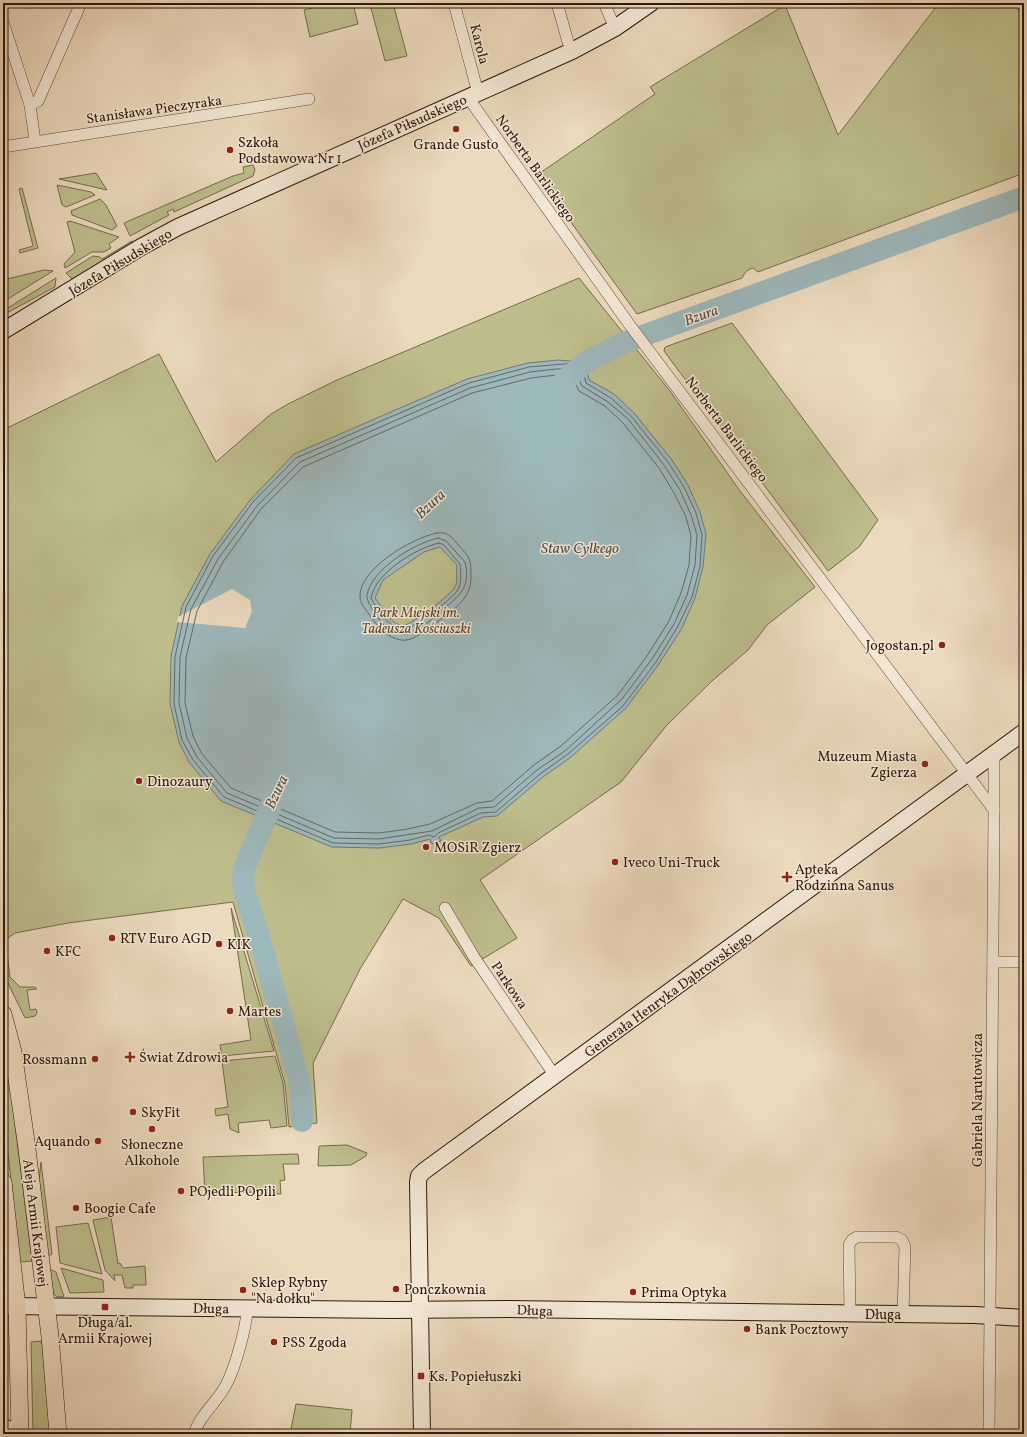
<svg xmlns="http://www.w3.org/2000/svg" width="1027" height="1437" viewBox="0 0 1027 1437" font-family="Vollkorn,serif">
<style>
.green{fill:#bebe8d;stroke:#766a4c}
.water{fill:#9db8bc;stroke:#717875;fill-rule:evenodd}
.pier{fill:#ecdabe}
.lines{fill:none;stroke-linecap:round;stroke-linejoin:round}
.shore{stroke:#666863;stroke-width:1}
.river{stroke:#9db8bc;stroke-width:22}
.street-casing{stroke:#5e4837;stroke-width:12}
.secondary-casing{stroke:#2f170a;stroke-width:18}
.primary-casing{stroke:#2f170a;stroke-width:18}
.street{stroke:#f3e7d5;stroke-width:11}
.secondary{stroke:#f3e7d5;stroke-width:16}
.primary{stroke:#ecdabe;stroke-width:17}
.poi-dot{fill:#8f2418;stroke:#f3e7d5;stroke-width:1.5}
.labels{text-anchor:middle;stroke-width:3;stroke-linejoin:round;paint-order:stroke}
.street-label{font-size:14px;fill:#2f170a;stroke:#f3e7d5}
.poi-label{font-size:14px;fill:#2f170a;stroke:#f3e7d5;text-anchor:start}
.park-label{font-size:14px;font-style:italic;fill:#5a4931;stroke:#f3e7d5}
.water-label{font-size:15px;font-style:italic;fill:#564f48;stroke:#f3e7d5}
</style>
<rect width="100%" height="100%" fill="#ecdabe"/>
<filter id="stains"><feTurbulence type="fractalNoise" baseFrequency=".005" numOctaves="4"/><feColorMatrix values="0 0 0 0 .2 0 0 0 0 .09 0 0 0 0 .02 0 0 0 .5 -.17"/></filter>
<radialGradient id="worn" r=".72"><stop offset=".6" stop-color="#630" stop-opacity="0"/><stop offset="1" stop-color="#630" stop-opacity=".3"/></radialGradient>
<!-- green -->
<g class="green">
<polygon points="332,3 353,3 358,24 310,37 304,10"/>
<polygon points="374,3 393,3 407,56 385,61 370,4"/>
<path d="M939 3H1013L1024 18V173L758 272 753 268C747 270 745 272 742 278L637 314 537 175 655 94 650 87 785 5 838 135Z"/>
<polygon points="253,165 255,170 253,176 174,212 173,209 167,212 169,215 130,236 124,223 233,176 244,173 243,167"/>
<polygon points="96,173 107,190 59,179"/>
<polygon points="57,185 91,192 95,195 66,207 62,205"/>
<polygon points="22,188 38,248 20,253 19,250 33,246 19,189"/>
<polygon points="100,199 106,205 117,226 112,230 72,215 71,211"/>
<polygon points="70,221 119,237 109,244 111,248 104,252 92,252 65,268 64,264 75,252 67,222"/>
<polygon points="132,241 134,244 75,279 71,278 66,273 93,256 100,257 102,259"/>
<polygon points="44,270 53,271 3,302 3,280"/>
<polygon points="56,278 55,287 3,315 3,311"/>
<polygon points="579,278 670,391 740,491 815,587 767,625 748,650 712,681 667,725 621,782 480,880 517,938 471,966 439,918 403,899 360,969 313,1063 317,1123 289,1127 285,1084 233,902 68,923 15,933 8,938 6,944 10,977 20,987 35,987 37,989 27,990 30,1010 36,1009 37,1013 35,1016 25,1018 3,973 3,489 8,489 3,465 3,434 9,427 159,354 216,462 271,414 288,404 337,380"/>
<polygon points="732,323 878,520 859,547 828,571 664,351 665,347"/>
<polygon points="231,908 274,1051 222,1056 220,1045 251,1040"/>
<polygon points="3,1041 7,1060 32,1261 20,1262 3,1109"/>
<polygon points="275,1056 283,1083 287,1126 271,1128 269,1120 238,1123 239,1133 230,1129 228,1114 216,1116 215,1109 228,1107 222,1061"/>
<polygon points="347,1145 367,1153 366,1156 351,1165 318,1166 319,1146"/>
<polygon points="298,1154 299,1164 283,1164 285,1180 280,1181 281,1194 273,1194 268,1192 205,1193 203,1157"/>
<polygon points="41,1162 52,1254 48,1256 39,1180"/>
<polygon points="111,1217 118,1264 120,1263 123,1268 145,1266 146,1285 133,1285 133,1288 125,1288 122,1275 114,1275 115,1281 105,1270 93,1220"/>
<polygon points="88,1223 102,1274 60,1263 56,1227"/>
<polygon points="61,1268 103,1280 104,1292 70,1293"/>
<polygon points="49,1269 56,1272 64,1297 57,1297 53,1293"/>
<polygon points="42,1341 50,1434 33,1434 31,1342"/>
<polygon points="296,1404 352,1410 350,1434 290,1434"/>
</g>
<!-- water -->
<path class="water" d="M579 359 586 362 589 380 614 394 634 413 672 460 688 485 700 512 706 534 703 567 695 598 682 628 659 664 626 708 571 757 543 777 497 816 483 817 439 837 441 841 432 844 430 839 411 844 379 848 332 847 221 801 189 762 179 742 170 704 171 656 182 606 210 554 250 500 294 454 467 379 528 363 558 360 569 361ZM440 547 457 565C456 572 458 582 455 587 449 597 417 619 406 625 392 628 382 607 375 598L383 580 424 552Z"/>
<!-- pier -->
<polygon class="pier" points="232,589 250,600 252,611 245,628 177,622 178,617"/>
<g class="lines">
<!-- shore -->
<g class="shore">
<polygon points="579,363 582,365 586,383 611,398 631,416 668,462 684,487 696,513 702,535 700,566 692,597 678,626 656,662 623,706 568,754 540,774 496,812 481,813 438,833 434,837 429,835 410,840 379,844 333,843 224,797 193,760 182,740 174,704 175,657 186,607 213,556 253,502 296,458 469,383 529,367"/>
<polygon points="557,369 578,369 579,379 582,386 608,402 628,419 664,465 680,490 691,515 697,535 695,565 687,595 674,624 652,659 622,699 565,751 537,770 494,807 479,808 432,831 379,839 334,838 227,793 197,757 187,738 179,703 180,657 191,609 218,559 257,506 300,462 470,388 530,372"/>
<polygon points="558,375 572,377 579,391 605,406 623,423 659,468 674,493 686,517 691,536 689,565 681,593 669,621 647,656 618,695 561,746 534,765 492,801 477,803 430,824 408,829 379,833 335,832 231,788 202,754 193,736 185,703 186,658 197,611 223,562 261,509 303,467 472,393 531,378"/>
<path d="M437 533C448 531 453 538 459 546 471 558 471 561 471 578 471 601 448 614 430 627 422 632 412 642 401 640 386 637 379 628 371 617 367 611 361 605 360 598 358 569 412 538 437 533Z"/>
<path d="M438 538 446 541 465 562C470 584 463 593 447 606 436 616 421 630 407 634 401 635 391 632 387 628 381 623 365 601 367 595 372 569 413 544 438 538Z"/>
<path d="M439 543 444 545 460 564C461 571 462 584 457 591 452 599 412 630 403 629 389 628 377 610 371 598 375 573 416 548 439 543Z"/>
</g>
<!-- river -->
<g class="river">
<polyline points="564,381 586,362 623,343 1024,197"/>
<polyline points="277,791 245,866 243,878 244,891 259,937 300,1084 302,1121"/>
</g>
<defs>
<g id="street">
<polyline points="454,3 478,93"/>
<polyline points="557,3 568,42 572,51"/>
<polyline points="604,3 615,28"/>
<polyline points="3,22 30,105 35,141"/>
<polyline points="469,97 474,106 629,324 994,810 989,1434"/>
<polyline points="30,105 38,101 81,3"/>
<polyline points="3,147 309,99"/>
<polyline points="994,810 994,754"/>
<polyline points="445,908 474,957 555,1076"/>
<polyline points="993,962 1024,962"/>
<polyline points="850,1314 849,1245 852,1240 857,1237 896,1237 902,1240 905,1247 903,1314"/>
<path d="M194 1434C200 1414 218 1402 227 1383 235 1368 247 1325 247 1309"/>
</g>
<g id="secondary">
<polyline points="3,331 141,247 178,227 572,51 615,28 651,3"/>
<polyline points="3,1306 393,1310 508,1309 975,1315 1024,1318"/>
<polyline points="3,1427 20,1434"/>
<polyline points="422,1434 418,1182 419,1176 424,1171 1024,732"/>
</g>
<g id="primary">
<polyline points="3,1014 13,1052 26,1141 50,1336 58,1434"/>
<polyline points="3,1182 17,1307 20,1434"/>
</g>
</defs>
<!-- street casing -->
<use href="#street" class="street-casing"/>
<!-- secondary casing -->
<use href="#secondary" class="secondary-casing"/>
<!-- primary casing -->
<use href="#primary" class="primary-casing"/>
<!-- street -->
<use href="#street" class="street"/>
<!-- secondary -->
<use href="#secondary" class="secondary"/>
<!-- primary -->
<use href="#primary" class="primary"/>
</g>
<!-- markers -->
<g class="poi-dot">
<circle cx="456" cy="129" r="4"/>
<circle cx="230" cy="150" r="4"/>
<circle cx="942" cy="645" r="4"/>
<circle cx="925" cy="764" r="4"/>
<circle cx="139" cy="781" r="4"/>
<circle cx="426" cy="847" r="4"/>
<circle cx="615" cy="862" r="4"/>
<path d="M785 871h4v4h4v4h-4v4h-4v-4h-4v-4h4z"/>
<circle cx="112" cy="938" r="4"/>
<circle cx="219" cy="944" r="4"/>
<circle cx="47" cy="951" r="4"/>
<circle cx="230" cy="1011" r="4"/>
<path d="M128 1051h4v4h4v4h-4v4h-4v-4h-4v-4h4z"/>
<circle cx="95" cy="1059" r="4"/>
<circle cx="133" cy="1112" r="4"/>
<circle cx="152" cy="1129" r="4"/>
<circle cx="98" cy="1141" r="4"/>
<circle cx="181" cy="1191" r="4"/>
<circle cx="76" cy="1208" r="4"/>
<circle cx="396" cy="1289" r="4"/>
<circle cx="243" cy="1290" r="4"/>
<circle cx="633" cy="1292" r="4"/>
<rect x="101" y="1303" width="8" height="8" rx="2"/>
<circle cx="747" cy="1329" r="4"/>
<circle cx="274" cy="1342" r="4"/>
<rect x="417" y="1372" width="8" height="8" rx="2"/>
</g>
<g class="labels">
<!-- street labels -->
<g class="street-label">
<text transform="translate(480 44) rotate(76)" y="5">Karola</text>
<text transform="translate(154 109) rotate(-8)" y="5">Stanisława Pieczyraka</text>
<text transform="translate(412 122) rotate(-24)" y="5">Józefa Piłsudskiego</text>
<text transform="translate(536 168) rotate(55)" y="5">Norberta Barlickiego</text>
<text transform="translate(120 262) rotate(-31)" y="5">Józefa Piłsudskiego</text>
<text transform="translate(727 429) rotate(53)" y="5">Norberta Barlickiego</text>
<text transform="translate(510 985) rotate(56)" y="5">Parkowa</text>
<text transform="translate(668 994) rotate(-36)" y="5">Generała Henryka Dąbrowskiego</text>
<text transform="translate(977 1100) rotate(-90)" y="5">Gabriela Narutowicza</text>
<text transform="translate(36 1223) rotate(83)" y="5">Aleja Armii Krajowej</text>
<text transform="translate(211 1308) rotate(1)" y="5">Długa</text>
<text transform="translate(535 1310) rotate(2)" y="5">Długa</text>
<text x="883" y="1319">Długa</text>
</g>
<!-- poi labels -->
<g class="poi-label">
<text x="238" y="147">Szkoła<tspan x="238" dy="16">Podstawowa Nr 1</tspan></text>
<text x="456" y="149" text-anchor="middle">Grande Gusto</text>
<text x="934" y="650" text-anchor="end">Jogostan.pl</text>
<text x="917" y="761" text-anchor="end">Muzeum Miasta<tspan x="917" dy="16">Zgierza</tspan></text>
<text x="147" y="786">Dinozaury</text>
<text x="434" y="852">MOSiR Zgierz</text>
<text x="623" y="867">Iveco Uni-Truck</text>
<text x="795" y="874">Apteka<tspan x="795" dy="16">Rodzinna Sanus</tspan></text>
<text x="120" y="943">RTV Euro AGD</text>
<text x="227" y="949">KIK</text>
<text x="55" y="956">KFC</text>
<text x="238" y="1016">Martes</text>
<text x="139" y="1062">Świat Zdrowia</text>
<text x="87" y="1064" text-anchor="end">Rossmann</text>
<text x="141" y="1117">SkyFit</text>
<text x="90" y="1146" text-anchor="end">Aquando</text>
<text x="152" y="1149" text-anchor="middle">Słoneczne<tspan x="152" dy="16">Alkohole</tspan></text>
<text x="189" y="1196">POjedli POpili</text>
<text x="84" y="1213">Boogie Cafe</text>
<text x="251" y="1287">Sklep Rybny<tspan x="251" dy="16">"Na dołku"</tspan></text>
<text x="404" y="1294">Ponczkownia</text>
<text x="641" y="1297">Prima Optyka</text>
<text x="105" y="1327" text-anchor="middle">Długa/al.<tspan x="105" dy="16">Armii Krajowej</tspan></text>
<text x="755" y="1334">Bank Pocztowy</text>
<text x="282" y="1347">PSS Zgoda</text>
<text x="429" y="1381">Ks. Popiełuszki</text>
</g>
<!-- park labels -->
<g class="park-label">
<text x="416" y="617">Park Miejski im.<tspan x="416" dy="16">Tadeusza Kościuszki</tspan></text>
</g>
<!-- water labels -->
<g class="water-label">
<text transform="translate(701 315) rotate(-20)" y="5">Bzura</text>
<text transform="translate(430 504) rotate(-43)" y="5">Bzura</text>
<text x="580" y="553">Staw Cylkego</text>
<text transform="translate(276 792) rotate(-65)" y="5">Bzura</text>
</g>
</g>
<!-- margin -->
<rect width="1027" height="1437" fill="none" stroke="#ecdabe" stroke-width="16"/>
<rect x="4" y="4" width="1019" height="1429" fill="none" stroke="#2f170a" stroke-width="2"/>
<rect x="8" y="8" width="1011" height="1421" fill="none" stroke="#2f170a"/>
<rect width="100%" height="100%" filter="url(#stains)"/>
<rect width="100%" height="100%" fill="url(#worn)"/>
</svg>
